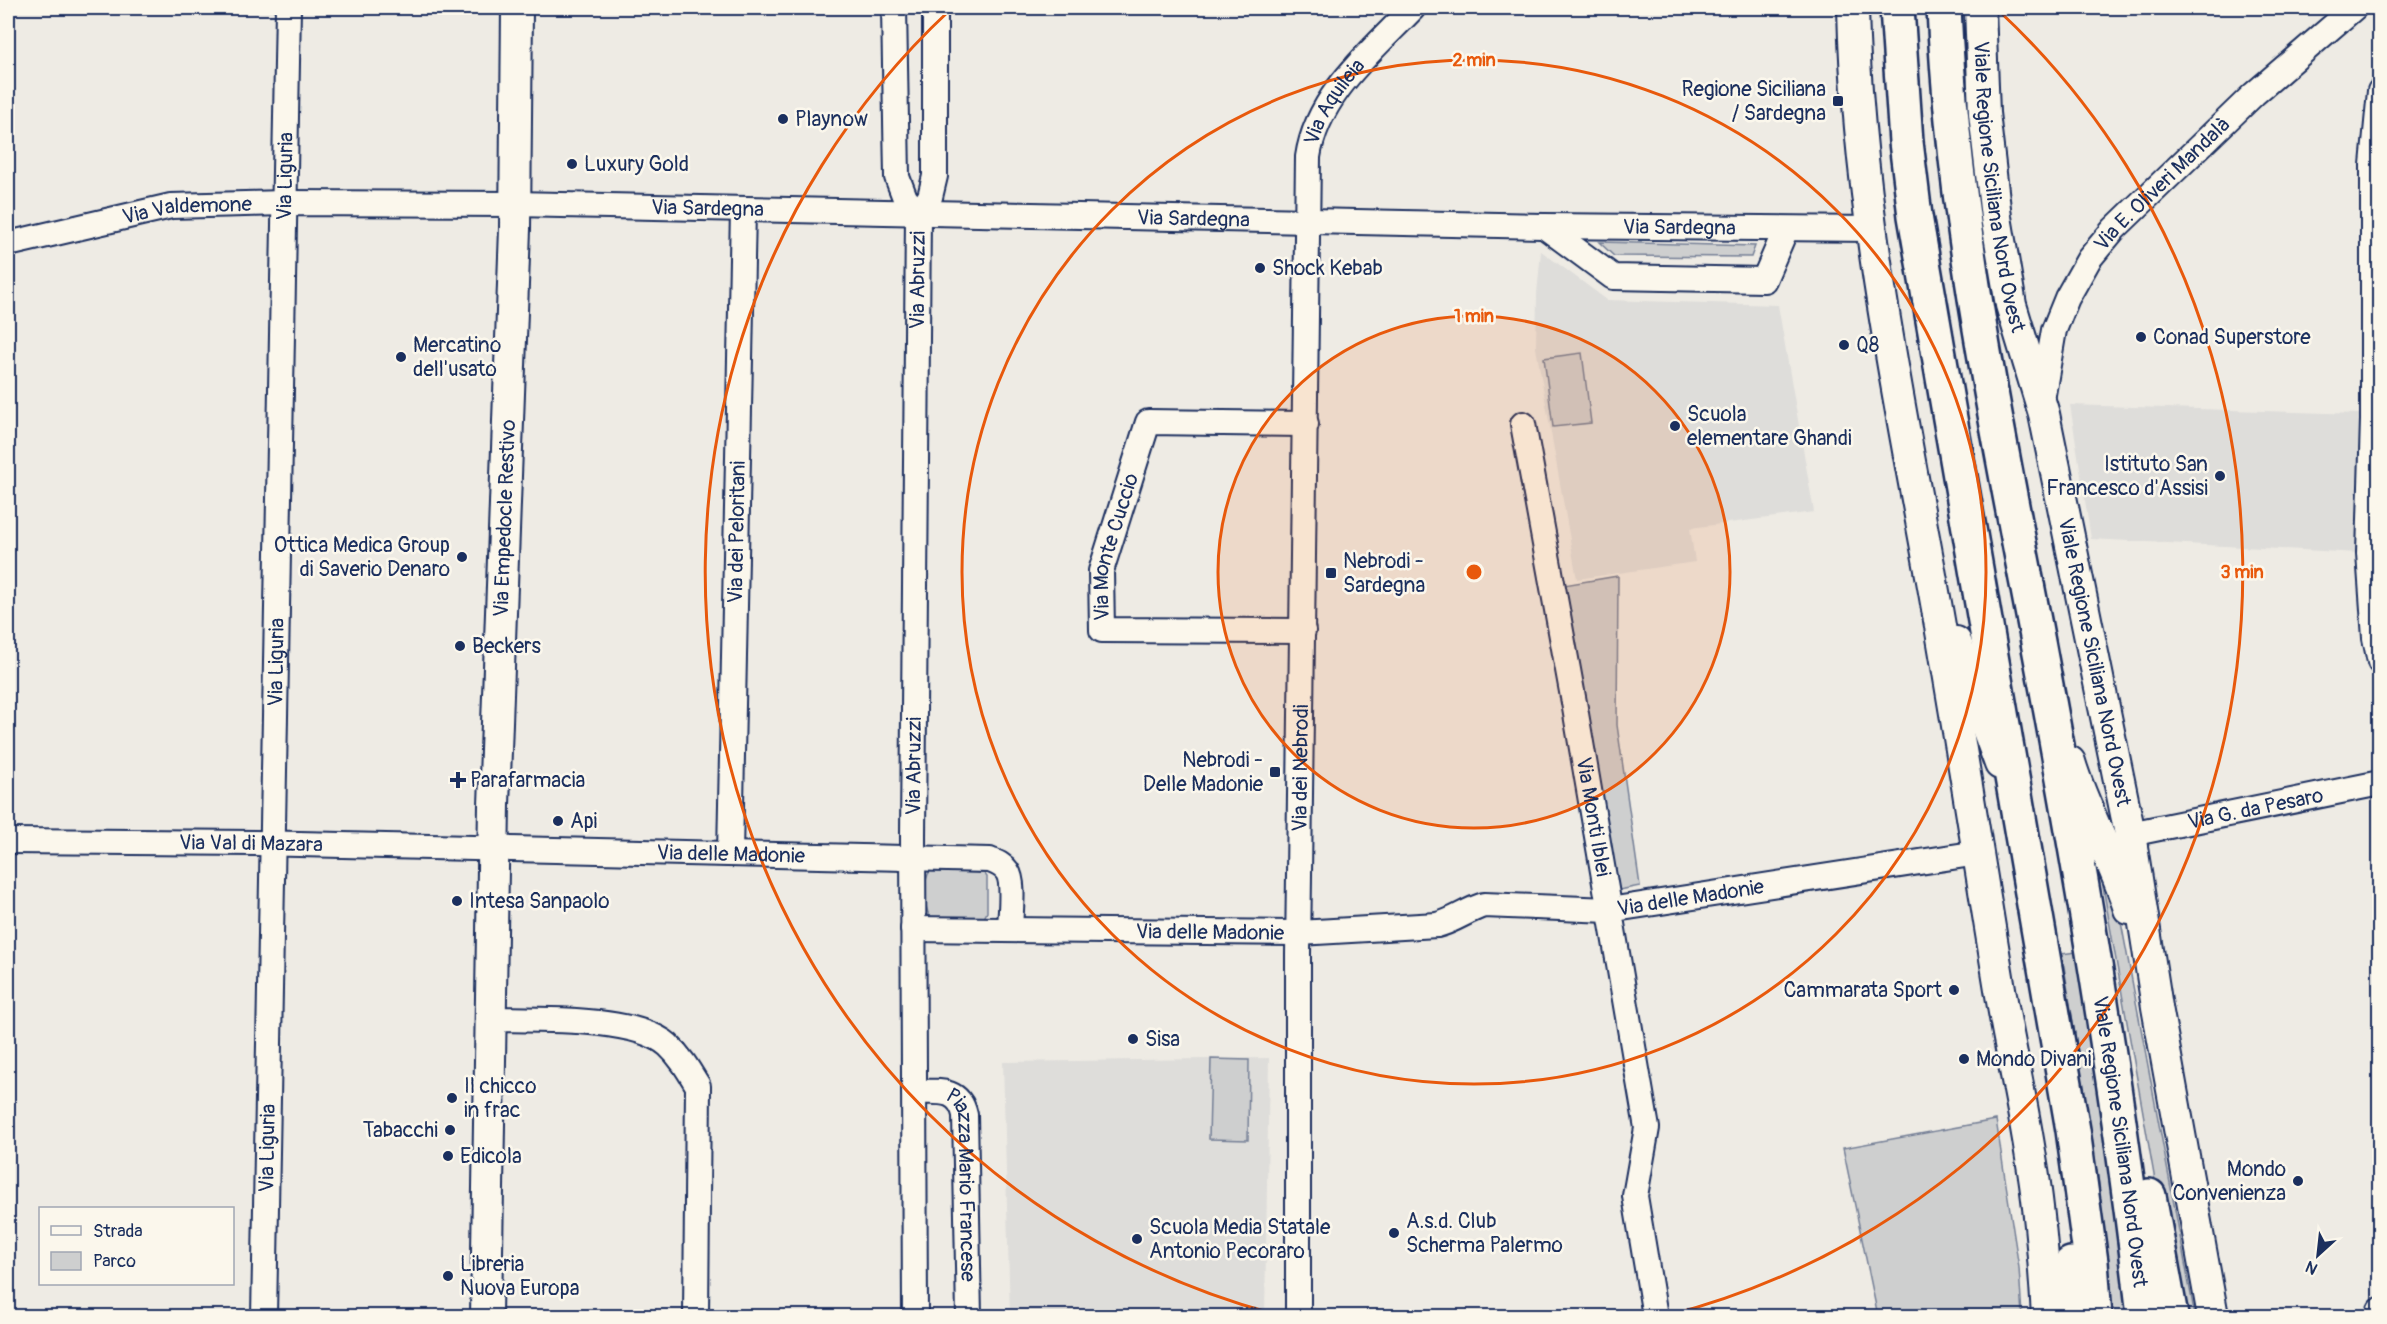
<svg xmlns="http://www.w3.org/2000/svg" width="2387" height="1324" viewBox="0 0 2387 1324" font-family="Pangolin,sans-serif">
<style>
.built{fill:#deddda}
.green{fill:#cecfcf;stroke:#747f96;stroke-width:1.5}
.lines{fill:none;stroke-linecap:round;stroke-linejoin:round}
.minor-casing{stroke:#1b2f5e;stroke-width:28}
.tertiary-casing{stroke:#1b2f5e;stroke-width:34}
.primary-casing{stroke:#1b2f5e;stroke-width:38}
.minor{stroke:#fbf7ec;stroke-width:24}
.tertiary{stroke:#fbf7ec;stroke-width:30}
.primary{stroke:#fbf7ec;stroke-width:33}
.ring{fill:none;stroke:#e8590c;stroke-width:3}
.poi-dot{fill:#1b2f5e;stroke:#fbf7ec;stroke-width:2}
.labels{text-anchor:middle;stroke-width:5;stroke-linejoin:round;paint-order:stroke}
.poi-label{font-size:21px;fill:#1b2f5e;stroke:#fbf7ec;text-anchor:start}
.street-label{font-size:21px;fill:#1b2f5e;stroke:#fbf7ec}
.centre{fill:#e8590c;stroke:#fbf7ec;stroke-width:3}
.ring-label{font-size:18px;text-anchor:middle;font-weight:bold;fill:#e8590c;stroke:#fbf7ec;stroke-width:5;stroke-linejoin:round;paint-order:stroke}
</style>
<rect width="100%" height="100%" fill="#eeebe4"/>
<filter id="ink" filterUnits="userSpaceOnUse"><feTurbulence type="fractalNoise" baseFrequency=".0167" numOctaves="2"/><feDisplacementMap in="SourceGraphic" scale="12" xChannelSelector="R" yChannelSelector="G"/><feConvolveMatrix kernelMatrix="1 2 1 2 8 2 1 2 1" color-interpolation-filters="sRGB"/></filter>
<g filter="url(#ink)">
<!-- built -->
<g class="built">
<polygon points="1541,251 1607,300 1778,305 1814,512 1690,528 1695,562 1577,579 1536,348 1537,294"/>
<polygon points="2070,405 2359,414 2359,553 2091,539"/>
<polygon points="1269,1058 1265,1316 1010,1316 1003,1062"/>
</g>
<!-- green -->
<g class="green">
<polygon points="1599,242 1755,246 1751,257 1614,256"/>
<polygon points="1582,353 1591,423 1553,427 1544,358"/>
<polygon points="1618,576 1617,725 1640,886 1619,890 1617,880 1612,878 1558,586"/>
<path d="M930 871 984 873 987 877V912L984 918 930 917C924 907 923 880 930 871Z"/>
<polygon points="2102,881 2105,881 2115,890 2195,1316 2179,1316"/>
<polygon points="2076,952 2097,1066 2114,1186 2128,1316 2111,1316 2099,1184 2062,954"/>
<polygon points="1211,1059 1249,1060 1248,1140 1209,1139"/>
<polygon points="1996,1120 2019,1268 2022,1316 1878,1316 1843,1148"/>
</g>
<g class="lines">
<defs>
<g id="minor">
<polyline points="894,8 897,177 905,198 918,214"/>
<polyline points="2380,91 2373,165 2373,420 2369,553 2375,638 2380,662"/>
<polyline points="1544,226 1613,277 1764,280 1786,229"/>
<path id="s1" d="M8 244 171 206 284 203 515 204 1544 226 1872 229"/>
<path id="s2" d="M2042 400 2054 330 2067 298 2089 259 2114 229 2254 94 2354 8"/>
<path id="s3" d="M1523 424 1575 708 1647 1128 1635 1196 1655 1316"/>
<path id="s4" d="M1303 631 1102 630 1101 571 1148 422 1306 424"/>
<path id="s5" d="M2130 834 2380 783"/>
<path id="s6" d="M8 841 255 843 990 860C997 863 1003 865 1007 871 1015 882 1010 916 1010 930"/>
<path id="s7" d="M730 854 743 210"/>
<path id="s8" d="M913 929 1299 933 1437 925C1454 921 1467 910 1484 905L1609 910 1978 853"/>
<path d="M491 1019C536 1020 635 1016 668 1045 681 1057 689 1071 698 1086L696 1316"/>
<path id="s9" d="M914 1092C937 1092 959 1087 965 1115L969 1316"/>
<path id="s10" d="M264 1316 288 8"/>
<path id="s11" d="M915 1316 913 836 918 214 930 197 935 176V8"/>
<path id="s12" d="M1298 1316V954L1308 157C1317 95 1372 51 1413 8"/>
<polyline points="2379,1316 2380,1310"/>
</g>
<g id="tertiary">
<path d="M1853 8C1857 189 1893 370 1926 548 1954 698 1977 850 2002 1001 2011 1053 2023 1105 2031 1158 2040 1210 2044 1263 2047 1316"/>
<path id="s13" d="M1980 8 1984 113 1996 217 2011 305 2044 414 2130 834 2157 1007 2213 1316"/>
<polyline points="1956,642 2000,764"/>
<path d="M2070 762C2085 813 2114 859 2129 909"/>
<path id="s14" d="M486 1316 494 805 515 229 517 8"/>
</g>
<g id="primary">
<polyline points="1897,8 1906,142 1915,216 2073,1130 2091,1262 2095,1316"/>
<path id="s15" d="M1944 8C1953 217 1996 421 2035 626 2078 855 2118 1085 2144 1316"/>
<polyline points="2149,1196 2171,1316"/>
<polyline points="2071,1264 2071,1316"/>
</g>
</defs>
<!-- minor casing -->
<use href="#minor" class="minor-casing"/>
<!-- tertiary casing -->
<use href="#tertiary" class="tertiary-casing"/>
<!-- primary casing -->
<use href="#primary" class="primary-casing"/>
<!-- minor -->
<use href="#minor" class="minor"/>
<!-- tertiary -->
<use href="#tertiary" class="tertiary"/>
<!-- primary -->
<use href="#primary" class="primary"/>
</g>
</g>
<!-- distance rings -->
<circle cx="1474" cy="572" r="256" fill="#e8590c" fill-opacity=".12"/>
<g class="ring">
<circle cx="1474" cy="572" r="256"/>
<circle cx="1474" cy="572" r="512"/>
<path d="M1282 1316A768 768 0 0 1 950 10M1998 10A768 768 0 0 1 1666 1316"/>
</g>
<!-- markers -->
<g class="poi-dot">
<rect x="1832" y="95" width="12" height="12" rx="3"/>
<circle cx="783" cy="119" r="6"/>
<circle cx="572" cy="164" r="6"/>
<circle cx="1260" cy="268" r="6"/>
<circle cx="2141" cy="337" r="6"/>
<circle cx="1844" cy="345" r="6"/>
<circle cx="401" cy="357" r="6"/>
<circle cx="1675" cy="426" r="6"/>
<circle cx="2220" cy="476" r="6"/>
<circle cx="462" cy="557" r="6"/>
<rect x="1325" y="567" width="12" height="12" rx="3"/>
<circle cx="460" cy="646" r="6"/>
<rect x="1269" y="766" width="12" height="12" rx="3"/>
<path d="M455 771h6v6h6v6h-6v6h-6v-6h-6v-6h6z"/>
<circle cx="558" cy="821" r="6"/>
<circle cx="457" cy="901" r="6"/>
<circle cx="1954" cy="990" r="6"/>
<circle cx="1133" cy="1039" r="6"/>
<circle cx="1964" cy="1059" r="6"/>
<circle cx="452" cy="1098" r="6"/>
<circle cx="450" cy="1130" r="6"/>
<circle cx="448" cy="1156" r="6"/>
<circle cx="2298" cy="1181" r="6"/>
<circle cx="1394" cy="1233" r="6"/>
<circle cx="1137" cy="1239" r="6"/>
<circle cx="448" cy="1276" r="6"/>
</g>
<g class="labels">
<!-- poi labels -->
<g class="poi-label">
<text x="1826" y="96" text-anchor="end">Regione Siciliana<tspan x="1826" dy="24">/ Sardegna</tspan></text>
<text x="795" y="126">Playnow</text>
<text x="584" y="171">Luxury Gold</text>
<text x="1272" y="275">Shock Kebab</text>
<text x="2153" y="344">Conad Superstore</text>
<text x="413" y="352">Mercatino<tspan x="413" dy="24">dell'usato</tspan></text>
<text x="1856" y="352">Q8</text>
<text x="1687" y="421">Scuola<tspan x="1687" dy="24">elementare Ghandi</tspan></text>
<text x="2208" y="471" text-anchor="end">Istituto San<tspan x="2208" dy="24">Francesco d'Assisi</tspan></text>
<text x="450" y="552" text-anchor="end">Ottica Medica Group<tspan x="450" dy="24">di Saverio Denaro</tspan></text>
<text x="1343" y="568">Nebrodi -<tspan x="1343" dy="24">Sardegna</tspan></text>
<text x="472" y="653">Beckers</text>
<text x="1263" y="767" text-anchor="end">Nebrodi -<tspan x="1263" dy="24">Delle Madonie</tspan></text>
<text x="470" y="787">Parafarmacia</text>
<text x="570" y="828">Api</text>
<text x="469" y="908">Intesa Sanpaolo</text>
<text x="1942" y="997" text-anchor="end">Cammarata Sport</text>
<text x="1145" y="1046">Sisa</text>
<text x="1976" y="1066">Mondo Divani</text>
<text x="464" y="1093">Il chicco<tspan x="464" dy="24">in frac</tspan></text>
<text x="438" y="1137" text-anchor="end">Tabacchi</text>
<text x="460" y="1163">Edicola</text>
<text x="2286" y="1176" text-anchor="end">Mondo<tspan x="2286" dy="24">Convenienza</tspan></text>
<text x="1406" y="1228">A.s.d. Club<tspan x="1406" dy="24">Scherma Palermo</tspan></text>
<text x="1149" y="1234">Scuola Media Statale<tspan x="1149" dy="24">Antonio Pecoraro</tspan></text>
<text x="460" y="1271">Libreria<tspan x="460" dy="24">Nuova Europa</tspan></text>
</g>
<!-- street labels -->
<g class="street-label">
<text dy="7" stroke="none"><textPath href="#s12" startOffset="1221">Via Aquileia</textPath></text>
<text dy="7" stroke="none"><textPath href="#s10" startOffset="1140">Via Liguria</textPath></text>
<text dy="7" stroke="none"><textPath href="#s2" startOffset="255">Via E. Oliveri Mandalà</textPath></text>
<text dy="7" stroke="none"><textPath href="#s13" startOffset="180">Viale Regione Siciliana Nord Ovest</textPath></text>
<text dy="7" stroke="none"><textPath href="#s1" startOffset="704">Via Sardegna</textPath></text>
<text dy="7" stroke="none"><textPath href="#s1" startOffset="183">Via Valdemone</textPath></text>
<text dy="7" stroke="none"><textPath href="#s1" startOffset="1190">Via Sardegna</textPath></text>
<text dy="7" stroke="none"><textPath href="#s1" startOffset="1676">Via Sardegna</textPath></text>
<text dy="7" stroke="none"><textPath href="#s11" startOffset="1036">Via Abruzzi</textPath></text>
<text dy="7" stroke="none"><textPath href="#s14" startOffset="798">Via Empedocle Restivo</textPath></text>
<text dy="7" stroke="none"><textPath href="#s7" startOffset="322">Via dei Peloritani</textPath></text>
<text dy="7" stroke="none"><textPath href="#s4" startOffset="286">Via Monte Cuccio</textPath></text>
<text dy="7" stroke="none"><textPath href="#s13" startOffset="666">Viale Regione Siciliana Nord Ovest</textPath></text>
<text dy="7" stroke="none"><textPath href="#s10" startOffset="654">Via Liguria</textPath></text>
<text dy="7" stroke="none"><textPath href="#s11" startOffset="550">Via Abruzzi</textPath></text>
<text dy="7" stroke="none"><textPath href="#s12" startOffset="548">Via dei Nebrodi</textPath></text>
<text dy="7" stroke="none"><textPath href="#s5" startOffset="128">Via G. da Pesaro</textPath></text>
<text dy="7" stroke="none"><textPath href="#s3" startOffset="399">Via Monti Iblei</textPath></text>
<text dy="7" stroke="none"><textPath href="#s6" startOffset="243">Via Val di Mazara</textPath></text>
<text dy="7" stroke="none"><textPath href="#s6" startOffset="723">Via delle Madonie</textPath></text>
<text dy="7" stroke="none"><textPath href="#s8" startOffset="783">Via delle Madonie</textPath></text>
<text dy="7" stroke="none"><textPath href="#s8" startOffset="297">Via delle Madonie</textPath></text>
<text dy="7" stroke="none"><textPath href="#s15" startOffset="1148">Viale Regione Siciliana Nord Ovest</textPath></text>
<text dy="7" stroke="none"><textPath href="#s10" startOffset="168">Via Liguria</textPath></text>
<text dy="7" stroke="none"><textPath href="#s9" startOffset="132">Piazza Mario Francese</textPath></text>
</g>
</g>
<circle cx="1474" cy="572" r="9" class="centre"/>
<g class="ring-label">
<text x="1474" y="66">2 min</text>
<text x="1474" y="322">1 min</text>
<text x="2242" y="578">3 min</text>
</g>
<!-- margin -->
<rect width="2387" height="1324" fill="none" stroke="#fbf7ec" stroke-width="30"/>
<rect x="15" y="15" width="2357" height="1294" fill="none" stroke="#1b2f5e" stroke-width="2" filter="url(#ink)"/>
<!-- legend -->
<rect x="39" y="1207" width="195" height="78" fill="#fbf7ec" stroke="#a1a7b3" stroke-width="1.5"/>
<rect x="51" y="1226" width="30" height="9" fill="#fbf7ec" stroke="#a1a7b3" stroke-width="1.5"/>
<text x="93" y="1237" font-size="18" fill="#1b2f5e">Strada</text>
<rect x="51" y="1252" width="30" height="18" fill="#cecfcf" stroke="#a1a7b3" stroke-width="1.5"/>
<text x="93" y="1267" font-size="18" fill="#1b2f5e">Parco</text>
<!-- north arrow -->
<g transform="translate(2318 1255) rotate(207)" stroke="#fbf7ec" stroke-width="4.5" paint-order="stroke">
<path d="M0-4.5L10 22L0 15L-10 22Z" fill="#1b2f5e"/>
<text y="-9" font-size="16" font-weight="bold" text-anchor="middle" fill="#1b2f5e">N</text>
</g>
</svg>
